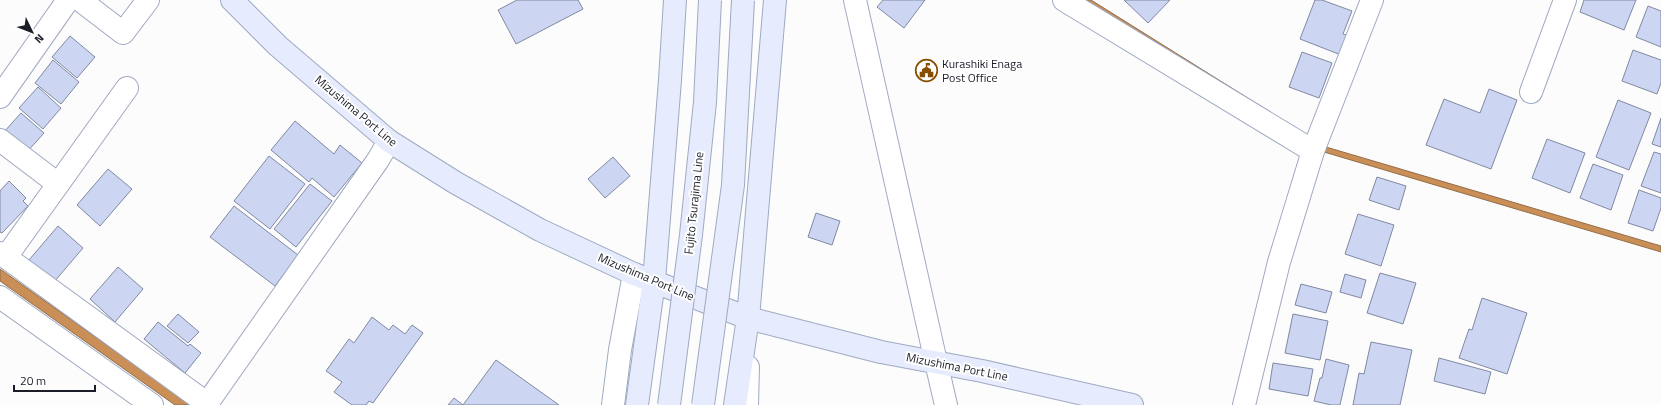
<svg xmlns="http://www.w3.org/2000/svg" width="1661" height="405" viewBox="0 0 1661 405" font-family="'Titillium Web',sans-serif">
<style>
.water{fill:#c98f56;stroke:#946d48}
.building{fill:#ccd6f3;stroke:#8089a2}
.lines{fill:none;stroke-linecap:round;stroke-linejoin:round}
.minor-casing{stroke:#9fa9c2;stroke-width:24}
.tertiary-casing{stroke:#9fa9c2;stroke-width:24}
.secondary-casing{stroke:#9fa9c2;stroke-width:24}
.minor{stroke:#fff;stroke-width:22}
.tertiary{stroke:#fff;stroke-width:22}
.secondary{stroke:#e6ecfd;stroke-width:22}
.secondary-bridge-casing{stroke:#9fa9c2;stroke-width:24;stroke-linecap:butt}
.secondary-bridge{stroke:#e6ecfd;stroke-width:22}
.labels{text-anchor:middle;stroke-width:4;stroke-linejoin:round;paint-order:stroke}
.poi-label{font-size:12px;fill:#1a1d27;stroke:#fff;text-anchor:start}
.street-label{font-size:12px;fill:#1a1d27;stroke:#fff}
</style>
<rect width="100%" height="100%" fill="#fcfcfc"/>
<!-- water -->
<g class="water">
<polygon points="1077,0 1091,0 1326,147 1661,246 1661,252 1324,152"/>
<polygon points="0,269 191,405 175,405 0,281"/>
</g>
<!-- building -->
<g class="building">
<polygon points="517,0 578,0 583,9 516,44 498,10"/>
<polygon points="883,0 925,0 904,28 877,7"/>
<polygon points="1124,0 1170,0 1148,23"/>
<polygon points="1315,0 1322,0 1352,11 1343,34 1349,36 1341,55 1300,39"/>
<polygon points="1584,0 1636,0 1624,30 1580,12"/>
<polygon points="1648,6 1661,11 1661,47 1636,37"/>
<polygon points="70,36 95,57 77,78 52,57"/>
<polygon points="1633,50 1661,60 1661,83 1657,94 1622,81"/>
<polygon points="1302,52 1332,63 1319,98 1289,87"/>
<polygon points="53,60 79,82 61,104 35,83"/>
<polygon points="38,87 61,108 43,129 19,108"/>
<polygon points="1489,89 1517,100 1491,169 1426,145 1444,99 1480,113"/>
<polygon points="1618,100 1651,113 1629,170 1596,157"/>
<polygon points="21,113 44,133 26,153 3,133"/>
<polygon points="1661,118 1661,147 1652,144"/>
<polygon points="295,121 334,154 340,145 362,163 334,197 312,178 309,182 271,150"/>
<polygon points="1547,139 1585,153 1570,193 1532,178"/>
<polygon points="1654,152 1661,154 1661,193 1641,186"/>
<polygon points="269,156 305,184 270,229 234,201"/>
<polygon points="613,157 630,176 605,198 588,179"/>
<polygon points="1593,164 1623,175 1611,210 1580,198"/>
<polygon points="108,169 132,189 100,226 77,205"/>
<polygon points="1377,177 1406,186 1399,210 1369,200"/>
<polygon points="9,181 26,198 23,201 28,206 2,233 0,232 0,191"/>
<polygon points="310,184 332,201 296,247 274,229"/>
<polygon points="1639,190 1661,198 1661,208 1653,231 1628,223"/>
<polygon points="234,206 298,255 275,286 210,237"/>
<polygon points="816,213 840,221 832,245 808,237"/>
<polygon points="1358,214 1394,225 1381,266 1345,254"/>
<polygon points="58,226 83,248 54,282 29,260"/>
<polygon points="118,267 143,289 115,322 90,299"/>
<polygon points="1380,273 1416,283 1403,324 1367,313"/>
<polygon points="1345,274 1366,280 1361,298 1340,292"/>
<polygon points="1301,284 1332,292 1326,313 1295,305"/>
<polygon points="1482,298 1527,313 1507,374 1459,358 1469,329 1472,330"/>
<polygon points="178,314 199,332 188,343 167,326"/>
<polygon points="1293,314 1328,321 1320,360 1285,353"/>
<polygon points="372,317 389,330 393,325 405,334 412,325 423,333 373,403 369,401 366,405 352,405 334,392 342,382 326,371 349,339 354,343"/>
<polygon points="158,322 188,346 190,344 201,353 185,373 144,339"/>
<polygon points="1371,342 1412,350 1400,405 1353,405 1359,373 1364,374"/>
<polygon points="1439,358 1491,372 1485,394 1434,381"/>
<polygon points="1326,359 1349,365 1340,405 1331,405 1314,401 1320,378 1322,378"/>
<polygon points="496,360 559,405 448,405 454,398 463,405"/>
<polygon points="1273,363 1313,369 1308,396 1269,389"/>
</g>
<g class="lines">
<defs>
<g id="minor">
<polyline points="80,0 123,33 148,0"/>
<polyline points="855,0 936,362"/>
<polyline points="1064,0 1313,151"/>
<polyline points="1531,92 1565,0"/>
<polyline points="0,97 68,0"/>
<polyline points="0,140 58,184"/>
<polyline points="0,253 209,405"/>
<polyline points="6,257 127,88"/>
<polyline points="0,297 152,405"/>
<polyline points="206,405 378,160 389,141"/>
<polyline points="613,405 620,350 634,274"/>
<polyline points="747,405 748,367"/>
<polyline points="1244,405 1279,262 1313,151 1372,0"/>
</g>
<polyline id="tertiary" points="936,362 946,405"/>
<g id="secondary">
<polyline points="232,0 278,46 389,141 456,183 540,230 634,274 748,318 881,352 982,371 1132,405"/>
<polyline points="637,405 654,281 670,80 675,0"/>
<polyline points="735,405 748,318 775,0"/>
</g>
</defs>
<!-- minor casing -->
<use href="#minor" class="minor-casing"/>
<!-- tertiary casing -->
<use href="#tertiary" class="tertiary-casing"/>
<!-- secondary casing -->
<use href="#secondary" class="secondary-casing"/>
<!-- minor -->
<use href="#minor" class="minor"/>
<!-- tertiary -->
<use href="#tertiary" class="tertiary"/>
<!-- secondary -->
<use href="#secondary" class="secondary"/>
<defs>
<g id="secondary-bridge">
<polyline points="669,405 691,235 705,102 710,0"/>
<polyline points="703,405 733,185 743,0"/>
</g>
</defs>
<!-- secondary-bridge casing -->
<use href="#secondary-bridge" class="secondary-bridge-casing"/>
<!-- secondary-bridge -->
<use href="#secondary-bridge" class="secondary-bridge"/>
</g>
<!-- icons -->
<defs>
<symbol id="civic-ring" viewBox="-11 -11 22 22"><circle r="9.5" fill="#fff" stroke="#864e00" stroke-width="1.5"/><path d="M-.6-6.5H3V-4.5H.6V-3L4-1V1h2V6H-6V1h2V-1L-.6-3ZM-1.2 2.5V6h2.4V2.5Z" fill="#864e00"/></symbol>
</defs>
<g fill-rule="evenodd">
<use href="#civic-ring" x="914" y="58" width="25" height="25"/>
</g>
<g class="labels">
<!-- poi labels -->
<g class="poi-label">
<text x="942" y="68">Kurashiki Enaga<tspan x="942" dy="14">Post Office</tspan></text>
</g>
<!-- street labels -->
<g class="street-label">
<text transform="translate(356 111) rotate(40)" y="4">Mizushima Port Line</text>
<text transform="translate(694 203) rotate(-84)" y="4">Fujito Tsurajima Line</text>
<text transform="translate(646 277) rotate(23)" y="4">Mizushima Port Line</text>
<text transform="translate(957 367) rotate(11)" y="4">Mizushima Port Line</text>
</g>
</g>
<!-- north arrow -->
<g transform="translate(32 32) rotate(133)" stroke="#ffffff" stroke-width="3" paint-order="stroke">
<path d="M0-3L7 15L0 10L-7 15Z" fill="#1a1d27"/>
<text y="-6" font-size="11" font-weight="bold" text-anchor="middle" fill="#1a1d27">N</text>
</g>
<!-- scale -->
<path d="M14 385v6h81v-6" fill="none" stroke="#1a1d27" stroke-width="2"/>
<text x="20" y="385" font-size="12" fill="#1a1d27" stroke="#ffffff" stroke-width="3" paint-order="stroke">20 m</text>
</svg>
